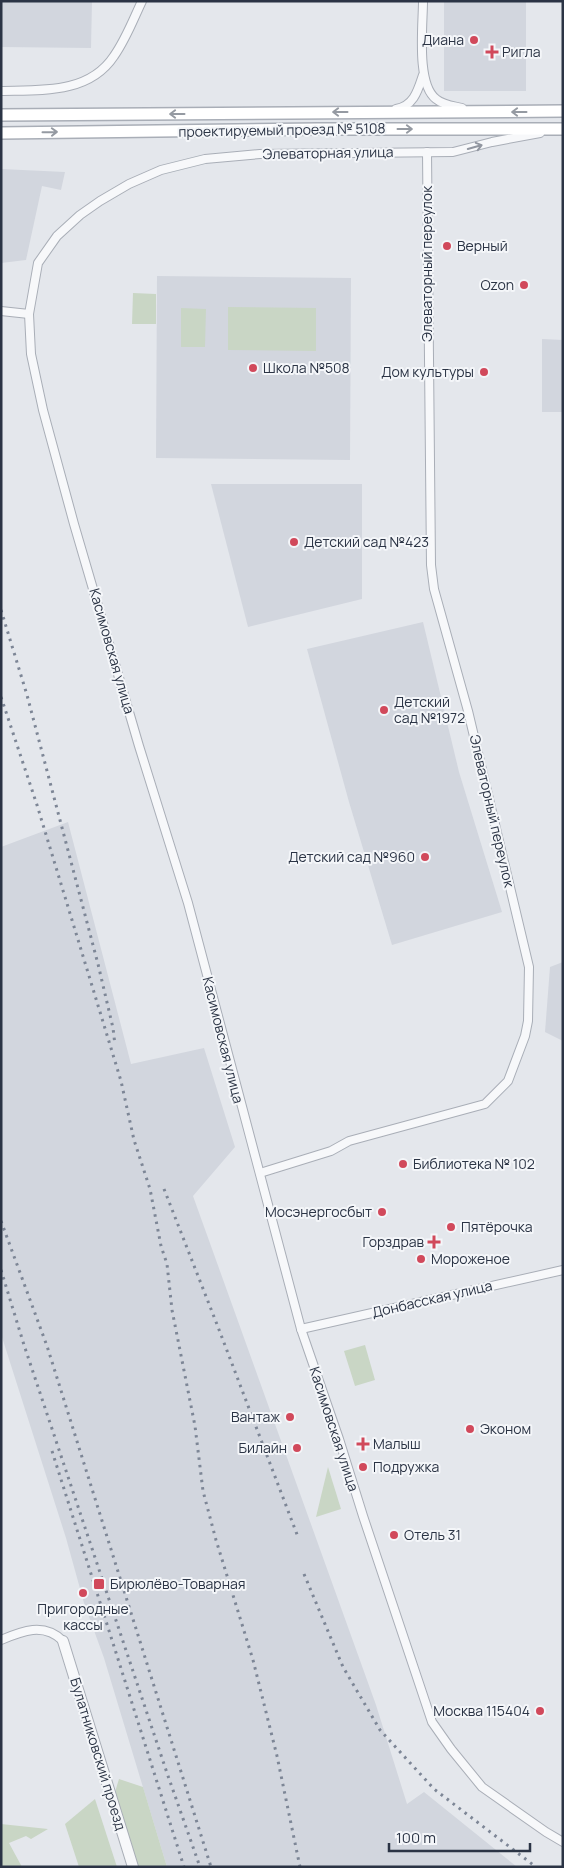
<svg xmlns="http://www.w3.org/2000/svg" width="564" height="1868" viewBox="0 0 564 1868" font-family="Manrope,sans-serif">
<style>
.built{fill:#d2d6de}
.green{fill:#c9d6c5}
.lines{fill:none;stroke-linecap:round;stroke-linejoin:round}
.minor-casing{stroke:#a9aeb7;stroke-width:10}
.tertiary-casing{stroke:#a9aeb7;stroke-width:12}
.secondary-casing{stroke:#a9aeb7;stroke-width:14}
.minor{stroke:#f7f8fa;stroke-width:8}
.tertiary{stroke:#f7f8fa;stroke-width:10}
.secondary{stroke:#fff;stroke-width:11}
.rail{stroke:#7d8696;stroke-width:3;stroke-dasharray:2.5 5;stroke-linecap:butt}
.oneway{stroke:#959aa2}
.oneway2{stroke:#9196a0}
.poi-dot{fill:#d1495b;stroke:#f4f6f9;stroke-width:2}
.labels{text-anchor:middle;stroke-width:4;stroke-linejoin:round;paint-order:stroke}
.poi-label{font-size:14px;fill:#2b3445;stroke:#f4f6f9;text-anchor:start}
.street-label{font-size:14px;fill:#2b3445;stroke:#f4f6f9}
</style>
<rect width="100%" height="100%" fill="#e4e7ec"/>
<!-- built -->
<g class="built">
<polygon points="1,1 92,1 91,48 1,47"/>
<rect x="444" y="1" width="82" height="90"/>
<polygon points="1,169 65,172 61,190 42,186 26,260 1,263"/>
<polygon points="157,276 351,278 350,460 156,458"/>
<polygon points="542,339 563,340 563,412 542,412"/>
<polygon points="211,484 362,484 362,599 248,627"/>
<polygon points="423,622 459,772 502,912 392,945 349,802 307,649"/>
<polygon points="68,822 131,1064 204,1048 235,1147 193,1196 376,1705 407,1804 424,1792 517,1867 167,1867 104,1658 84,1603 66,1538 1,1334 1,847"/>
<polygon points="563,962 563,1041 545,1032 550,967"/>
</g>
<!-- green -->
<g class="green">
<polygon points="133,293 156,294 156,324 132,324"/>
<polygon points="228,307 316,308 316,351 228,350"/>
<polygon points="181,308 206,309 205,347 181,347"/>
<polygon points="365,1345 375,1380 355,1386 344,1351"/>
<polygon points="328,1467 341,1509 316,1517"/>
<polygon points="119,1779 143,1787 167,1867 138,1867 115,1792"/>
<polygon points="95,1799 117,1867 79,1867 65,1824"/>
<polygon points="1,1824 48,1829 31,1839 26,1836 9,1843 22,1867 1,1867"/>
</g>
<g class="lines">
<defs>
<g id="minor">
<path d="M423 1C423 25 416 84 436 99 443 105 454 106 462 108"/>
<path d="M1 91C41 90 89 94 114 56 126 39 133 20 142 1"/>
<path d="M396 109C414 106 418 90 423 75"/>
<polyline points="540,133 492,142 453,152 260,154 205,159 161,170 129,184 100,201 80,215 57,236 38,263 29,314 31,354 43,410 74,524 139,746 188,903 301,1329 339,1439 363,1516 432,1722 451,1749 482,1787 546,1832 563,1842"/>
<polyline points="1,311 29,314"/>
<polyline points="260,1173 331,1151 349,1141 485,1104 508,1081 525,1036 528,1021 529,967 468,711 434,589 431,565 427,152"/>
<polyline points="301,1329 563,1270"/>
<path d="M1 1640C22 1631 44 1622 63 1641"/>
</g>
<polyline id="tertiary" points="63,1641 133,1867"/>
<g id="secondary">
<polyline points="1,115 563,111"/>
<polyline points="1,133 318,129 563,129"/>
</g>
</defs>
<!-- minor casing -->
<use href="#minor" class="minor-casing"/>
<!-- tertiary casing -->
<use href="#tertiary" class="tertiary-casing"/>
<!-- secondary casing -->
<use href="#secondary" class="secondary-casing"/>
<!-- minor -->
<use href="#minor" class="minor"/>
<!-- tertiary -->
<use href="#tertiary" class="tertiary"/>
<!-- secondary -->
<use href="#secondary" class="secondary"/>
<!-- rail -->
<g class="rail">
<polyline points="1,610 27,695 98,964 113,1028 115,1045"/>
<polyline points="1,697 37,805 121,1081 134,1140 150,1189 161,1246 167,1264 172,1310 195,1426 203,1491 216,1540 253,1660 277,1756 300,1867"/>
<polyline points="164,1189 218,1327 298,1537"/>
<polyline points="1,1221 47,1346 211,1867"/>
<polyline points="1,1270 24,1345 167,1773 200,1867"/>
<polyline points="52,1451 184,1867"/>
<polyline points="304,1574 343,1667 380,1730 434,1789 536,1867"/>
</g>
</g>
<!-- one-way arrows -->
<defs><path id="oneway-shaft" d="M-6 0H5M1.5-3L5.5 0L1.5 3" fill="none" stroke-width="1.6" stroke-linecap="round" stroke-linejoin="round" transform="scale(1.25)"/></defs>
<g class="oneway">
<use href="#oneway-shaft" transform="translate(340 112) rotate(180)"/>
<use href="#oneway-shaft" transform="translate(519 112) rotate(180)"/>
<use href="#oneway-shaft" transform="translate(177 114) rotate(180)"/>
<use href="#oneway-shaft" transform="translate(405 129)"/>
<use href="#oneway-shaft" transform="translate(50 132) rotate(-1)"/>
</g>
<use class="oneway2" href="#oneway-shaft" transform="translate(475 147) rotate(-16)"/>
<!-- markers -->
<g class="poi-dot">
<circle cx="474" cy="40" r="5"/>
<path d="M489.5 44.5h5v5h5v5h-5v5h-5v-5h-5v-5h5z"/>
<circle cx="447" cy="246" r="5"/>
<circle cx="524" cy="285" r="5"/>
<circle cx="253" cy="368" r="5"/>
<circle cx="484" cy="372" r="5"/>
<circle cx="294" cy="542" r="5"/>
<circle cx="384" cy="710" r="5"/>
<circle cx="425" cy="857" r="5"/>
<circle cx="403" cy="1164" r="5"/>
<circle cx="382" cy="1212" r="5"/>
<circle cx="451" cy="1227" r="5"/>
<path d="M431.5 1234.5h5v5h5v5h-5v5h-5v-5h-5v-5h5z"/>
<circle cx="421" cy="1259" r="5"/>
<circle cx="290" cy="1417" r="5"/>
<circle cx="470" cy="1429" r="5"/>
<path d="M360.5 1436.5h5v5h5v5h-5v5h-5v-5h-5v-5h5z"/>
<circle cx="297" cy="1448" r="5"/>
<circle cx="363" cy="1467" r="5"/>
<circle cx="394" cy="1535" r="5"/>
<rect x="93" y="1578" width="12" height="12" rx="2.5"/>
<circle cx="83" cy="1593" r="5"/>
<circle cx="540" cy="1711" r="5"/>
</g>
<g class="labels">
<!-- poi labels -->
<g class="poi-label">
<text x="464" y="45" text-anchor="end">Диана</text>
<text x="502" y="57">Ригла</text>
<text x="457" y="251">Верный</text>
<text x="514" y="290" text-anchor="end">Ozon</text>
<text x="263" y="373">Школа №508</text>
<text x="474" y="377" text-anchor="end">Дом культуры</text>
<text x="304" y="547">Детский сад №423</text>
<text x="394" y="707">Детский<tspan x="394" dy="16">сад №1972</tspan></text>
<text x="415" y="862" text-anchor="end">Детский сад №960</text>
<text x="413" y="1169">Библиотека № 102</text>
<text x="372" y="1217" text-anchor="end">Мосэнергосбыт</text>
<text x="461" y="1232">Пятёрочка</text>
<text x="424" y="1247" text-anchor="end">Горздрав</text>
<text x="431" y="1264">Мороженое</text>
<text x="280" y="1422" text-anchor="end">Вантаж</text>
<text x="480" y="1434">Эконом</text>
<text x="373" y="1449">Малыш</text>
<text x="287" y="1453" text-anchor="end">Билайн</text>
<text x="373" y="1472">Подружка</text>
<text x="404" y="1540">Отель 31</text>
<text x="110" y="1589">Бирюлёво-Товарная</text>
<text x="83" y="1614" text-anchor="middle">Пригородные<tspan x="83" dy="16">кассы</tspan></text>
<text x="530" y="1716" text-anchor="end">Москва 115404</text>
</g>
<!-- street labels -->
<g class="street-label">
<text transform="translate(282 130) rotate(-1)" y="5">проектируемый проезд № 5108</text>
<text transform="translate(328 153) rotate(-1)" y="5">Элеваторная улица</text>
<text transform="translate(427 264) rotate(-90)" y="5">Элеваторный переулок</text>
<text transform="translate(112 651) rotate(74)" y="5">Касимовская улица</text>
<text transform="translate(492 811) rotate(77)" y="5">Элеваторный переулок</text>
<text transform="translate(223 1040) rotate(76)" y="5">Касимовская улица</text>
<text transform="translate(432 1299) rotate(-13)" y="5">Донбасская улица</text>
<text transform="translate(334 1429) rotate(72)" y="5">Касимовская улица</text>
<text transform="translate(98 1754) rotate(73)" y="5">Булатниковский проезд</text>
</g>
</g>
<!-- border -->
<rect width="564" height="1868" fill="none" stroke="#2b3445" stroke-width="5"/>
<!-- scale -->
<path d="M389 1843v8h141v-8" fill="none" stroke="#2b3445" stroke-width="2.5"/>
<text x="396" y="1843" font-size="15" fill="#2b3445" stroke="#f4f6f9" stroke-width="4" paint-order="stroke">100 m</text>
</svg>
